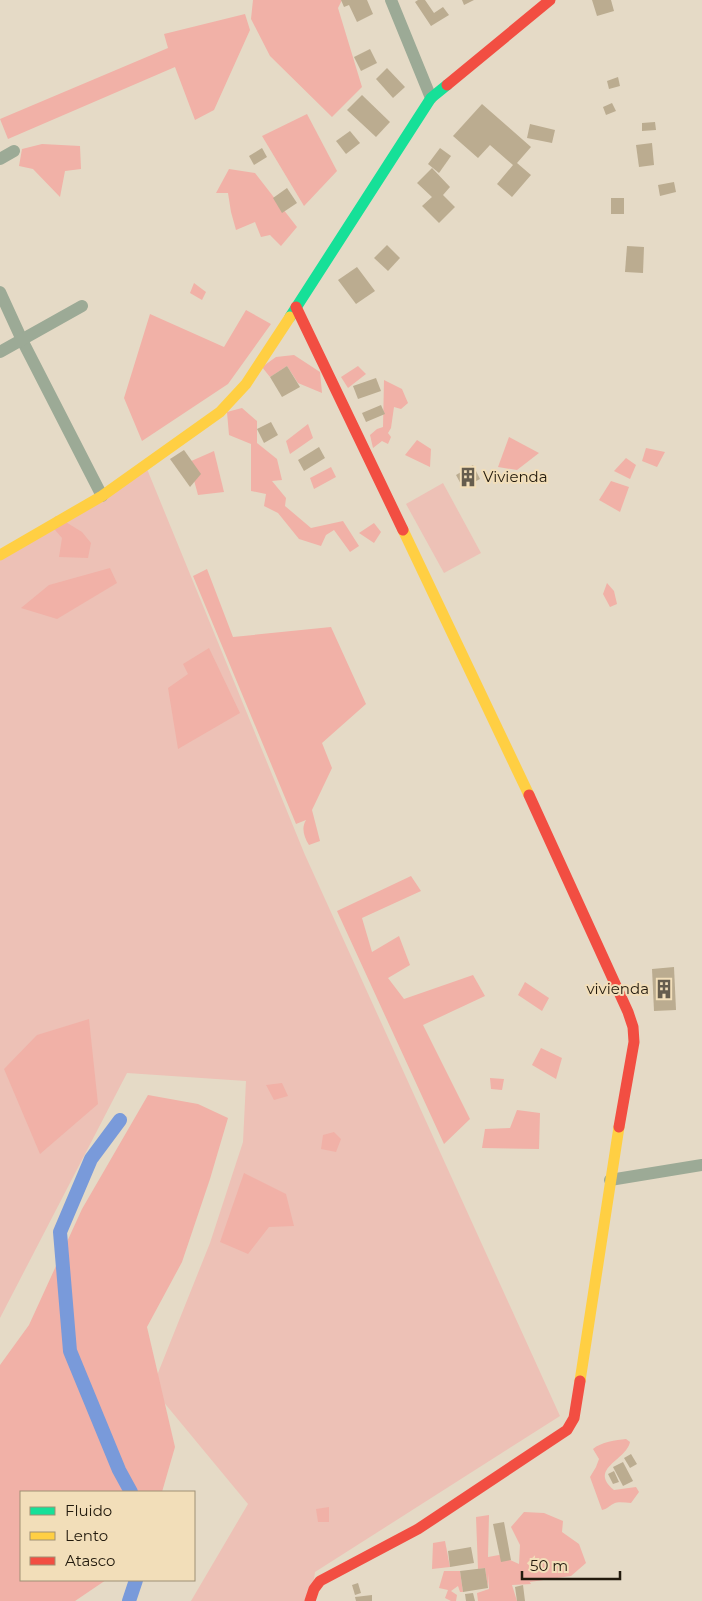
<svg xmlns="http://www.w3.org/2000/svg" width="702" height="1601" viewBox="0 0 702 1601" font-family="Montserrat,sans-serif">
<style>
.green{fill:#edc1b6}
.forest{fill:#f1b1a7}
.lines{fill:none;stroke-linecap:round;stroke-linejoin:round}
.canal{stroke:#799ada;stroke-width:14}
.building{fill:#bbac90}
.street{stroke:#9caa96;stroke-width:12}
.fast{stroke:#16e098;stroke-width:11}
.slow{stroke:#ffcf43;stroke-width:11}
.jam{stroke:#f24e42;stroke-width:11}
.labels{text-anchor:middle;stroke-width:4;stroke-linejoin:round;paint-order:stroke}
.poi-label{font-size:15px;fill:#221a0d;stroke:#f2deb9;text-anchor:start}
</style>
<rect width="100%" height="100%" fill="#e5dac6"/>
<!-- green -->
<g class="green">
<polygon points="147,469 305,855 560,1416 315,1572 311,1601 191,1601 248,1504 152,1388 210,1243 243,1142 246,1081 127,1073 0,1318 0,555"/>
<polygon points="443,483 481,553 444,573 406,504"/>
</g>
<!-- forest -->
<g class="forest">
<polygon points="253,0 342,0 338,8 362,87 332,117 270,56 251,19"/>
<polygon points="245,14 250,30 214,110 195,120 175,67 8,139 0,119 168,48 164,34"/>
<polygon points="307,114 337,171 304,206 262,136"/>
<polygon points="42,144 80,146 81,169 65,171 60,197 33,169 19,166 22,149"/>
<polygon points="229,169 255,173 297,227 281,246 270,235 261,237 255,222 236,230 231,212 228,193 216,193"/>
<polygon points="194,283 206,292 202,300 190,293"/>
<polygon points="246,310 271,324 228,384 142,441 124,398 150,314 224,347"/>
<polygon points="294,355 320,372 322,393 298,383 287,366 270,377 262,367 276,357"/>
<polygon points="358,366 366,374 348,388 341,377"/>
<polygon points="384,380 402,389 408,403 401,409 394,407 391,428 388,433 391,437 388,444 382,441 373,448 370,435 377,429 383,427"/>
<polygon points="242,408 257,421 257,443 277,459 282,480 272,481 286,498 285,506 311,528 343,521 359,546 350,552 334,530 326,535 321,546 299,539 278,513 264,506 266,494 251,491 251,444 229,435 227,412"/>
<polygon points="308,424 313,438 290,454 286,441"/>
<polygon points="509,437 539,453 517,470 498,467"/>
<polygon points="417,440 431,449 430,467 405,455"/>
<polygon points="646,448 665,452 657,467 642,461"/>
<polygon points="214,451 224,492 198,495 189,462"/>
<polygon points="626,458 636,465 630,479 614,471"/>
<polygon points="331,467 336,477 314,489 310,478"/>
<polygon points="611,481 629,487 620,512 599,500"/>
<polygon points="56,516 82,532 91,543 88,558 59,557 62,538 49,523"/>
<polygon points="374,523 381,532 374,543 359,533"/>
<polygon points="110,568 117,583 57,619 21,608 49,585"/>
<path d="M207 569 233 637 331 627 366 704 322 743 332 768 312 810 320 841 309 845C304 837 301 828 306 820L296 824 193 576Z"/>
<polygon points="607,583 614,591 617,604 610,607 603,594"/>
<polygon points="209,648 240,713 178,749 168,688 188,674 183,664"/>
<polygon points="411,876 421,891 362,918 372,952 399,936 410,965 388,978 404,999 473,975 485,996 423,1025 470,1119 444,1144 337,911"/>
<polygon points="525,982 549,998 542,1011 518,995"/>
<polygon points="89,1019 98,1104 40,1154 4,1069 37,1035"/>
<polygon points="541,1048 562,1058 556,1079 532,1065"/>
<polygon points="490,1078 504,1079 502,1090 491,1089"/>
<polygon points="282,1083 288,1096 274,1100 266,1085"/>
<polygon points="148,1095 198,1104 228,1118 210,1179 182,1262 147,1327 175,1447 162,1492 21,1492 21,1580 106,1580 75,1601 0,1601 0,1365 29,1325 82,1209"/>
<polygon points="517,1110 540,1113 539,1149 482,1148 485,1129 510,1128"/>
<polygon points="334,1132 341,1139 336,1152 321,1149 323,1135"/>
<polygon points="244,1173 286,1194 294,1226 269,1227 248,1254 220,1242"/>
<path d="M626 1439 630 1442C626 1461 588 1468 614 1490L636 1487 639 1492 631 1503C625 1503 619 1501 613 1504 609 1506 607 1509 602 1510L590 1477 596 1467 599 1459 593 1449C601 1442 616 1440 626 1439Z"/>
<polygon points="329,1507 329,1522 318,1522 316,1509"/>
<polygon points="524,1512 544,1513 563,1521 562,1532 579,1544 586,1563 571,1576 530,1582 528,1579 531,1584 512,1585 517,1601 478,1601 477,1593 489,1589 488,1573 488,1588 485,1568 478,1569 476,1517 489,1515 488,1557 499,1555 519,1564 520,1545 511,1527"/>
<polygon points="445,1541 450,1567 432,1569 433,1543"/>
<polygon points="444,1571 460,1571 463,1592 460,1592 458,1586 451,1591 457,1595 456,1601 451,1601 445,1598 448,1590 439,1588"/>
</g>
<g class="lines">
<!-- canal -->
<g class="canal">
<polyline points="120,1120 91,1159 60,1232 70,1351 119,1470 131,1492"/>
<polyline points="129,1601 136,1580"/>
</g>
</g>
<!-- building -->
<g class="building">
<polygon points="341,0 367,0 373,14 357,22 349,5 344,7"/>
<polygon points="418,0 425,0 434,13 443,7 449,15 431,26 415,2"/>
<polygon points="462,0 474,0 464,5"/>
<polygon points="592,0 611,0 614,11 597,16"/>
<polygon points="370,49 377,63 361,71 354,57"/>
<polygon points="387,68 405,87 393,98 376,79"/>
<polygon points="618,77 620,86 609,89 607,81"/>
<polygon points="362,95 390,122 376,137 347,110"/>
<polygon points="612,103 616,111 606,115 603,107"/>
<polygon points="482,104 531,147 517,163 531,175 512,197 497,184 513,165 490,145 478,158 453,136"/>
<polygon points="655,122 656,130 642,131 642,123"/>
<polygon points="530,124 555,130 552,143 527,138"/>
<polygon points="350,131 360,143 346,154 336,141"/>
<polygon points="652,143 654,165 639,167 636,145"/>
<polygon points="262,148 267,157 254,165 249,156"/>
<polygon points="440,148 451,156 439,173 428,164"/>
<polygon points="432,168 450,187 443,195 455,207 439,223 422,206 432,197 417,183"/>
<polygon points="674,182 676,192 660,196 658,185"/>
<polygon points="287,188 297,203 282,213 273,198"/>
<rect x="611" y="198" width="13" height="16"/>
<polygon points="387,245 400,258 388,271 374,258"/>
<polygon points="627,246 644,247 643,273 625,272"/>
<polygon points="357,267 375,291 356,304 338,280"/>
<polygon points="287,366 300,387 282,397 270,377"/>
<polygon points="376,378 381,391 358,399 353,386"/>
<polygon points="381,405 385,414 366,422 362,413"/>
<polygon points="271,422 278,435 264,443 257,429"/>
<polygon points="319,447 325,458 304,471 298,460"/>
<polygon points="184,450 201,474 190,487 170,459"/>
<polygon points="473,465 480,479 463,488 456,475"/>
<polygon points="674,967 676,1010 654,1011 652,969"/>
<polygon points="631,1454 637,1464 630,1468 624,1458"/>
<polygon points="623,1462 633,1481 623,1486 613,1467"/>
<polygon points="614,1471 619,1482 613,1484 608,1474"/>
<polygon points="504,1522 511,1560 501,1562 493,1524"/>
<polygon points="471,1547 474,1563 450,1567 448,1551"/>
<polygon points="485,1568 488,1588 463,1592 460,1571"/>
<polygon points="358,1583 361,1593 355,1595 352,1585"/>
<polygon points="523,1585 525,1601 517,1601 515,1587"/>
<polygon points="473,1593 475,1601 466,1601 465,1594"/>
<polygon points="372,1595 372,1601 356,1601 355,1597"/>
</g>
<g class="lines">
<!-- street -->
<g class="street">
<polyline points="391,0 431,98"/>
<polyline points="0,159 14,151"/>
<polyline points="0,292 22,340 102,496"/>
<polyline points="0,352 82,306"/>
<polyline points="610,1180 702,1165"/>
</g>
<!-- fast -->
<polyline class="fast" points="290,317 431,98 447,85"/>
<!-- slow -->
<g class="slow">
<polyline points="403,530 529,795"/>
<polyline points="0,555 102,496 220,412 246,384 290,317"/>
<polyline points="580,1381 619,1127"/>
</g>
<!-- jam -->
<g class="jam">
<polyline points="447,85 550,0"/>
<polyline points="296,307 403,530"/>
<polyline points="529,795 628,1012 633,1027 634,1042 619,1127"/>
<polyline points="310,1601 314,1589 320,1581 418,1529 567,1430 574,1418 580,1381"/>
</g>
</g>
<!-- icons -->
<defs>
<symbol id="building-bare" viewBox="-9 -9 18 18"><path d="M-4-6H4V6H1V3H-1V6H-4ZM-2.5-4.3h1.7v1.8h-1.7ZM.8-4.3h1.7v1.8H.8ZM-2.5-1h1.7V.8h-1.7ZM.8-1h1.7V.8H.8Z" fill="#665d4e" stroke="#f2deb9" stroke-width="2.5" paint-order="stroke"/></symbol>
</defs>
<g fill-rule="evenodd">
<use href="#building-bare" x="454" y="463" width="28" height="28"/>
<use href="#building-bare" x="650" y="975" width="28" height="28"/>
</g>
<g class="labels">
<!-- poi labels -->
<g class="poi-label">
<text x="483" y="482">Vivienda</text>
<text x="649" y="994" text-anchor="end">vivienda</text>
</g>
</g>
<!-- legend -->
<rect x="20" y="1491" width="175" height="90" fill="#f2deb9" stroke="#9f9074"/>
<rect x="30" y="1507" width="25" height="8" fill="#16e098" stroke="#9f9074"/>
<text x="65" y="1516" font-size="15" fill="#221a0d">Fluido</text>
<rect x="30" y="1532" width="25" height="8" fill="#ffcf43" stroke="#9f9074"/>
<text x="65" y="1541" font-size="15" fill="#221a0d">Lento</text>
<rect x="30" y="1557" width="25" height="8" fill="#f24e42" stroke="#9f9074"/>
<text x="65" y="1566" font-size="15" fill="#221a0d">Atasco</text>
<!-- scale -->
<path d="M522 1571v8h98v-8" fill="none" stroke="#221a0d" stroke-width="2.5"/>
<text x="530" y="1571" font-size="15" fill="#221a0d" stroke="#f2deb9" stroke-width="4" paint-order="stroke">50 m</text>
</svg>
